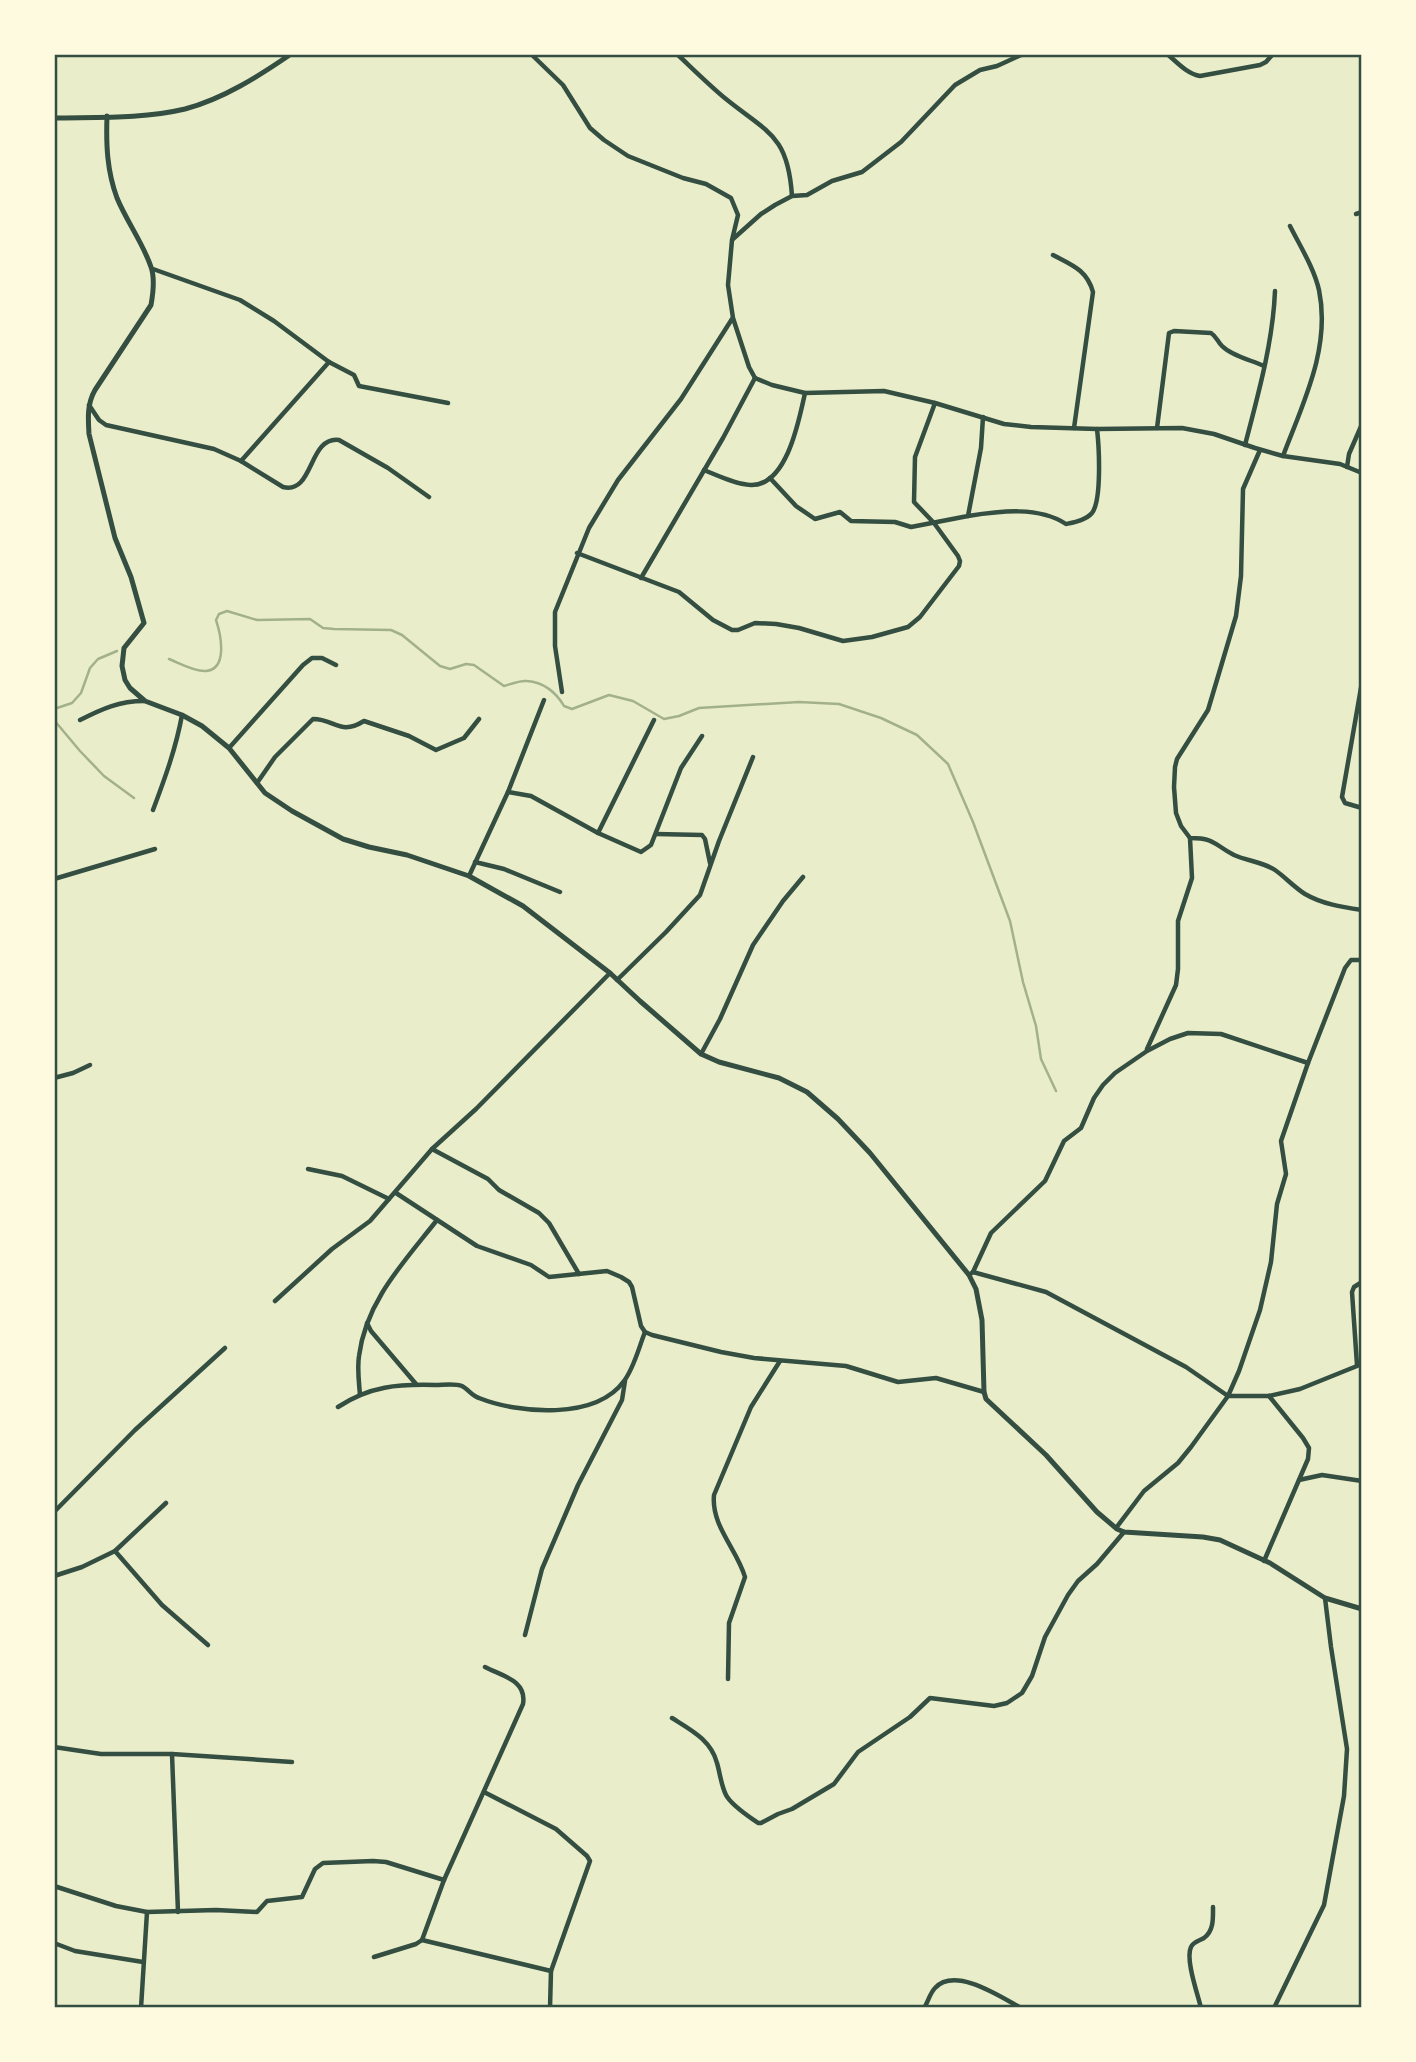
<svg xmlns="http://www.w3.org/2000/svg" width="1416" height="2062" viewBox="0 0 1416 2062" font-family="Mulish,sans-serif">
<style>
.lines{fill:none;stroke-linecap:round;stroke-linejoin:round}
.stream{stroke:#a3b18a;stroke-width:2.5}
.minor{stroke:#344e41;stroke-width:4.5}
.tertiary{stroke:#344e41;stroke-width:5}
.neatline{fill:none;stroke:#344e41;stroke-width:2.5}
</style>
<rect width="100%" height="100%" fill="#e9edc9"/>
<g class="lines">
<!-- stream -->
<g class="stream">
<path d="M169 659C179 663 195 672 206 671 228 669 221 635 216 620L219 614 227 611 257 620 310 619 323 628 334 629 391 630 402 635 440 666 450 669 466 664 474 665 504 686C511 684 520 680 527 681 543 682 556 692 564 706L572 709 609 695 633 701 664 719 679 716 699 708 799 702 839 704 881 718 917 735 948 764 973 822 1010 921 1023 982 1036 1026 1041 1059 1056 1091"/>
<polyline points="54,709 72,703 81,693 90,668 98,659 117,651"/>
<polyline points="54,720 80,751 104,776 134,798"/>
</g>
<!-- minor -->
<g class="minor">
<polyline points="531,54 563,85 590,128 604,140 628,156 683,178 706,184 731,198 738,215 732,240 728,285 733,318 749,367 755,378 772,385 805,393 884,391 935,403 1004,424 1031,427 1097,429 1182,428 1214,434 1255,448 1283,456 1340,464 1362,473"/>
<path d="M677 54C693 69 709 85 726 99 768 133 788 135 792 196"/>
<path d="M1167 54C1177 62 1187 74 1200 76L1260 65 1266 62 1273 54"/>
<polyline points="1356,214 1362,212"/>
<polyline points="733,239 761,214 775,205 792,196 807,195 832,181 862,172 901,142 955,85 980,70 997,66 1021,55 1032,54"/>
<path d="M1053 255C1072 265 1087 270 1093 292L1074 428"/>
<polyline points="153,269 240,300 274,321 329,362 354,375 359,386 448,403"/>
<path d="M89 405 99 420 106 425 214 449 241 461 283 487C314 495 308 436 339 440L388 468 429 497"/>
<path d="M1157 428 1169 333 1174 331 1211 333C1217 337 1217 341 1222 346 1232 356 1251 360 1264 366"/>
<path d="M1245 445C1258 395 1273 342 1275 291"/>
<path d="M1260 450 1243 489 1241 576 1236 616 1208 710 1177 759 1175 767 1174 787 1176 813 1181 826 1190 838C1216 838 1214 845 1234 855 1247 861 1263 862 1275 870 1285 877 1294 887 1305 894 1322 904 1342 907 1362 910"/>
<path d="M1283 456C1303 403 1331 348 1319 290 1314 268 1300 246 1290 226"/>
<polyline points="241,461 329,362"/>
<polyline points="1347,467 1349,454 1362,424"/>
<path d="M704 470C719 476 735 484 751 485 787 486 799 420 805 393"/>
<polyline points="770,478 796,506 815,519 840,512 851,521 895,522 911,527 968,516 981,448 983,417"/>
<path d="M968 516C1000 511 1039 506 1066 524 1075 522 1086 520 1092 513 1102 500 1099 446 1097 429"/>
<polyline points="577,553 679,592 713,620 732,630 738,630 755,623 776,624 799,628 843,641 872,637 908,627 920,617 959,566 960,561 958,556 934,523 914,502 915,457 935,403"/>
<polyline points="641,578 723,438 755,378"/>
<polyline points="1362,682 1342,797 1345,803 1362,808"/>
<polyline points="562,692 555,646 555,612 589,528 618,480 681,399 732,319"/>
<path d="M80 720C102 709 119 701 144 701"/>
<polyline points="229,748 303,665 312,658 322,658 336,665"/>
<path d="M257 783 275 757 313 719C335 719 340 736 364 721L409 736 436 750 464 738 479 719"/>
<polyline points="508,792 531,796 598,833 641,852 651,845 681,768 702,736"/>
<path d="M153 810C165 778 176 748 182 715"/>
<polyline points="598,833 654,720"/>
<polyline points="656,834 702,835 705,839 710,863"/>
<polyline points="475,862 504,869 560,892"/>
<polyline points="469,876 508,792 544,700"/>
<polyline points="54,879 155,849"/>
<polyline points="617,980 666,932 700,895 719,841 753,757"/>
<polyline points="1147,1049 1176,985 1178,969 1178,921 1192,878 1190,838"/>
<polyline points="701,1054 720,1019 753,945 783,901 803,877"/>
<polyline points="54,1078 73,1073 90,1065"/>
<polyline points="432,1149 488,1179 499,1190 539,1213 549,1223 579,1274"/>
<polyline points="308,1169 342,1176 389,1199"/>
<polyline points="396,1193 477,1246 531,1265 549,1277 607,1271 621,1277 629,1282 632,1287 641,1326 645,1332 652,1335 721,1352 754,1358 846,1366 898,1382 936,1378 984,1392"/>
<polyline points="973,1272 1046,1292 1186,1367 1228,1396 1269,1396 1300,1389 1362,1364"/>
<polyline points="969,1275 973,1272 991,1233 1045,1181 1064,1141 1081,1128 1094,1098 1103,1085 1115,1073 1147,1051 1170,1039 1188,1033 1221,1034 1308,1063"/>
<polyline points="275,1301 332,1249 370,1221 432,1149 476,1109 610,973"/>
<polyline points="367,1323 371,1331 416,1384"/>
<polyline points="1357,1365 1352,1292 1354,1287 1362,1282"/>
<path d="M360 1395C359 1382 357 1369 359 1356 366 1301 404 1262 437 1220"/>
<path d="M338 1407C370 1386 398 1384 435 1385 443 1385 455 1383 462 1386 468 1389 472 1396 479 1398 519 1414 596 1420 624 1381 634 1368 639 1347 645 1332"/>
<polyline points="1299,1480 1322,1475 1362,1481"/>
<polyline points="54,1512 135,1430 225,1348"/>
<polyline points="1116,1528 1144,1491 1178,1463 1191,1447 1228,1396 1239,1371 1260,1310 1271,1262 1277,1204 1286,1174 1281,1141 1308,1063 1345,968 1351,960 1362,960"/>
<polyline points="115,1551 162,1605 208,1645"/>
<polyline points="1264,1561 1308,1459 1309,1448 1303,1438 1269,1396"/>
<polyline points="54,1576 82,1567 115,1551 166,1503"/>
<polyline points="525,1635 542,1569 578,1485 622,1400 625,1381"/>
<path d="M728 1679 729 1623 745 1577C737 1549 711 1526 714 1495L751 1407 780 1361"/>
<path d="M672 1718C691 1730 711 1740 717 1763 720 1773 721 1785 726 1795 731 1805 748 1816 758 1823H761L778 1814 792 1809 834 1784 858 1752 910 1717 930 1698 994 1706 1007 1703 1022 1693 1032 1676 1045 1637 1068 1595 1078 1581 1097 1564 1124 1532"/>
<polyline points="54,1747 101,1754 172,1754 292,1762"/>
<polyline points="172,1754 178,1912"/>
<polyline points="484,1792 556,1829 587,1856 590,1861 551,1971 550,2008"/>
<polyline points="54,1886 116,1906 147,1912 216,1910 257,1912 267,1901 302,1897 315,1869 323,1863 373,1861 386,1862 444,1880"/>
<polyline points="422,1940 551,1971"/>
<polyline points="54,1943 75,1951 143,1962"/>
<path d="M374 1957 416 1944 422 1940 444 1880 523 1704C527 1680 502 1676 485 1667"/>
<polyline points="141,2008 147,1912"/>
<path d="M924 2008C928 2002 930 1993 935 1988 955 1966 1001 1997 1021 2008"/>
<path d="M1201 2008C1198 1995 1185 1959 1191 1947 1193 1942 1199 1941 1204 1938 1214 1931 1213 1918 1213 1907"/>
<polyline points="1274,2008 1324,1905 1344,1796 1347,1749 1331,1647 1325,1598"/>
</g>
<!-- tertiary -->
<g class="tertiary">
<path d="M107 116C106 145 107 171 117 198 127 222 143 243 151 267 155 278 153 294 151 305L95 390C87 404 88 418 89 434L115 538 131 577 144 623 124 648 122 666 125 680 130 688 145 701 182 715 202 726 229 748 265 793 292 811 343 839 369 847 407 855 469 876 523 906 610 973 640 1001 701 1054 719 1062 779 1078 807 1092 838 1119 870 1153 969 1275 976 1289 982 1320 984 1392 986 1399 1046 1455 1097 1512 1117 1529 1124 1532 1203 1537 1220 1540 1270 1563 1325 1598 1362 1609"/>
<path d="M54 118C97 117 143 119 185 109 223 99 259 76 291 54"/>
</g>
</g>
<!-- border -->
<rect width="1416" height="2062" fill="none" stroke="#fefae0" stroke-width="112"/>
<rect x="56" y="56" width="1304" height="1950" class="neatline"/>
</svg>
